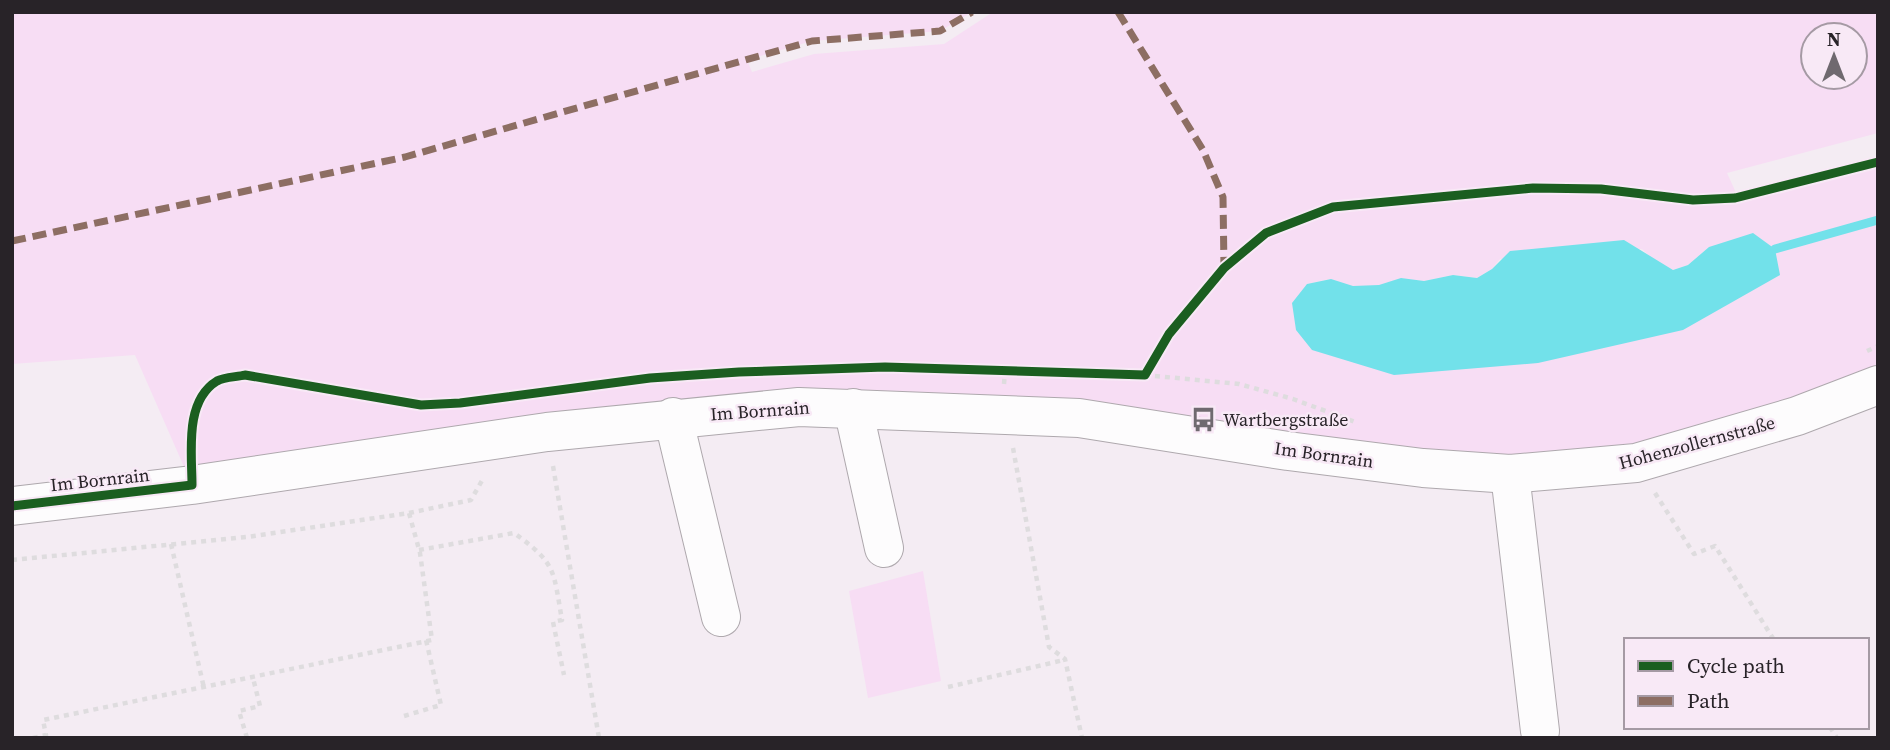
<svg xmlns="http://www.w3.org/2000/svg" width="1890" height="750" viewBox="0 0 1890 750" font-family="'Source Serif 4',serif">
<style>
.green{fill:#f7ddf4;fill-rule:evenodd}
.water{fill:#72e1ea}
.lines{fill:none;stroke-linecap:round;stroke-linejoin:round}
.stream{stroke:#72e1ea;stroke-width:9}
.minor-casing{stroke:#aea8ad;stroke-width:40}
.path{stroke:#dedcde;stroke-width:4.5;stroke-dasharray:5 5;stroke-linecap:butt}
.minor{stroke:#fdfcfd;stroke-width:38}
.quiet{stroke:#8d6e63;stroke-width:7;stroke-dasharray:14 7;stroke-linecap:butt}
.cycleway-casing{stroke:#f8e9f6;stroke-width:13}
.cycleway{stroke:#1b5e20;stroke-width:9}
.labels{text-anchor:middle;stroke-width:5;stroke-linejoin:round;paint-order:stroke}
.street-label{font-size:18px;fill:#282328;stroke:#f8e9f6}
.poi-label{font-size:18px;fill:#282328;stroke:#f8e9f6;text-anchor:start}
</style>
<rect width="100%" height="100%" fill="#f4ecf3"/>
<!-- green -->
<g class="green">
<path d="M12 12H972L940 31 812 41 747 60 752 72 814 54 944 44 993 12H1878V133L1727 173 1738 197 1878 162V385L1594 468 910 410 192 485 135 355 12 364ZM1813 35H1855V77H1813ZM1709 247 1683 330 1307 284 1330 279 1353 287 1379 286 1401 279 1424 281 1453 275 1477 278 1492 269 1500 259 1642 249 1658 264 1673 270 1688 265Z"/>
<polygon points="923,571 941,681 868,698 849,591"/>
</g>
<!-- water -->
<polygon class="water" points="1753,233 1775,249 1780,275 1683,330 1538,363 1394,375 1312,350 1296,330 1292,303 1307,284 1331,279 1353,286 1379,285 1401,278 1424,281 1453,275 1477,278 1492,269 1510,251 1624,240 1673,270 1688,265 1709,247"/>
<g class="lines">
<!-- stream -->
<polyline class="stream" points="1775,249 1878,220"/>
<defs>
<g id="minor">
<polyline points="853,408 884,548"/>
<polyline points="673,417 721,617"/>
<polyline points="1510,474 1540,731"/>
<polyline points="12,506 192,485 547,432 799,407 1079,418 1288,451 1423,468 1510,474 1636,463 1797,416 1878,385"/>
</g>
</defs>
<!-- minor casing -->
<use href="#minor" class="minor-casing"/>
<!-- path -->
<g class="path">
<polyline points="1867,351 1878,346"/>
<polyline points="1145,375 1239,384 1293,399 1358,423"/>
<polyline points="1004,384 1005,371"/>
<polyline points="1013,448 1049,647 1065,659 1082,738"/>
<polyline points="553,466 599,738"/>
<polyline points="1655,493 1694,554 1715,546 1774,640"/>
<polyline points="409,513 471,500 484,477"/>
<polyline points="171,544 204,688"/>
<path d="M419 550 514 533C557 564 553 570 562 620L553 622 564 675"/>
<polyline points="12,560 247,537 409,513 420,553 432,640 43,720 46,735 33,738"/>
<polyline points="948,687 1064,660"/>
<polyline points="404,716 441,705 426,640"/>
<polyline points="1830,727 1837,738"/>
<polyline points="247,738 239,711 260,706 253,678"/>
</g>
<!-- minor -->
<use href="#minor" class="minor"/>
<!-- quiet -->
<g class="quiet">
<polyline points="1118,12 1203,150 1223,197 1224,268"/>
<polyline points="12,241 405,157 812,41 940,31 972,12"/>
</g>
<defs>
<path id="cycleway" d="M12 506 192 485C192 453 184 401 217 381 224 377 237 377 245 375L421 405 460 403 650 378 739 372 885 367 1145 375 1169 334 1224 268 1266 233 1333 207 1533 188 1601 189 1693 200 1735 198 1878 162"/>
</defs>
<!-- cycleway casing -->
<use href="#cycleway" class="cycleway-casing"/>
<!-- cycleway -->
<use href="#cycleway" class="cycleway"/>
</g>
<!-- icons -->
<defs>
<symbol id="bus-bare" viewBox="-9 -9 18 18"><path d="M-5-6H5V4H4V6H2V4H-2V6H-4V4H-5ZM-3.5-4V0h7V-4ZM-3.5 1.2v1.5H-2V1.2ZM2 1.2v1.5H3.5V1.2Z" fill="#6f696f" stroke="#f8e9f6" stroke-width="2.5" paint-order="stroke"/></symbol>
</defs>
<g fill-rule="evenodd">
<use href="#bus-bare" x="1186" y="402" width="35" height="35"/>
</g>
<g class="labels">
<!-- street labels -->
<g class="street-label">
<text transform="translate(760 411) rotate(-4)" y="6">Im Bornrain</text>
<text transform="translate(1697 443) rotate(-15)" y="6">Hohenzollernstraße</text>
<text transform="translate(1324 455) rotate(8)" y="6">Im Bornrain</text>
<text transform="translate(100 480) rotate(-6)" y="6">Im Bornrain</text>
</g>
<!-- poi labels -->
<g class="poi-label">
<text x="1223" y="426">Wartbergstraße</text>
</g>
</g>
<!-- border -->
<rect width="1890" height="750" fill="none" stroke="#282328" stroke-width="28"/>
<!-- legend -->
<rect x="1624" y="638" width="245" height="91" fill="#f8e9f6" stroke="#a59aa4" stroke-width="2"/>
<rect x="1638" y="661" width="35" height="10" fill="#1b5e20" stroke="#a59aa4" stroke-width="2"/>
<text x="1687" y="673" font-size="21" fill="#282328">Cycle path</text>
<rect x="1638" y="696" width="35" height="10" fill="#8d6e63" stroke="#a59aa4" stroke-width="2"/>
<text x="1687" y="708" font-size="21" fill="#282328">Path</text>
<!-- north arrow -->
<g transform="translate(1834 56)"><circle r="33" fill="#f8e9f6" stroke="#a59aa4" stroke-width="2"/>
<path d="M0-5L12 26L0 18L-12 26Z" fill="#6f696f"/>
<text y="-10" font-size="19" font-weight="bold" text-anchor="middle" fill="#282328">N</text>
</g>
</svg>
